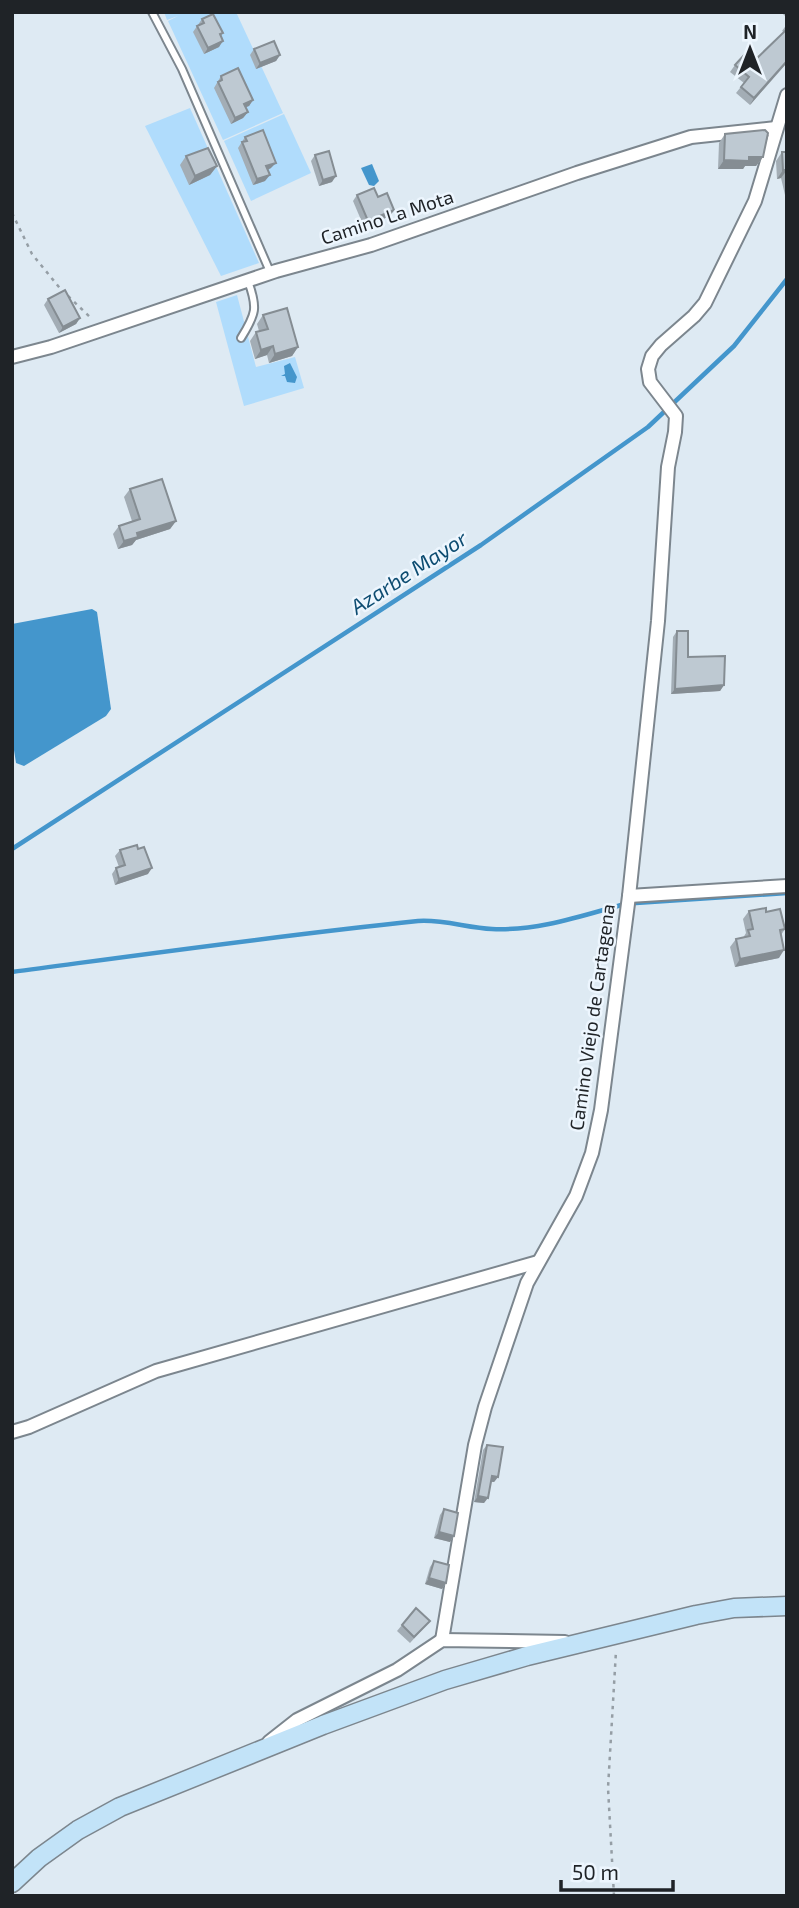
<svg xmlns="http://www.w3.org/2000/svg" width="799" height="1908" viewBox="0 0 799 1908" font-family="'Exo 2',sans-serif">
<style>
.green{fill:#b0dcfc}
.water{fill:#4496cc}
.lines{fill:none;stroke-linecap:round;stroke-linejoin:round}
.stream{stroke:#4496cc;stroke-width:4.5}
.service-casing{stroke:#7c868e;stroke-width:10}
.minor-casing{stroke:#7c868e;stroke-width:16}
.secondary-casing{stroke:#7c868e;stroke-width:21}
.path{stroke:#959ea5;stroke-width:2.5;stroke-dasharray:3.5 5;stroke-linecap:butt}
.service{stroke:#fff;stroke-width:6}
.minor{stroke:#fff;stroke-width:12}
.secondary{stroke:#c2e3f8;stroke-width:18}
.wall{fill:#a3adb5}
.shaded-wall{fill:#858d93}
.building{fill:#bec9d2;stroke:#858d93;stroke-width:2}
.labels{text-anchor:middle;stroke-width:5;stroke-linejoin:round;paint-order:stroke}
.street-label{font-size:19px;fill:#1f2327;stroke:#edf6fe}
.water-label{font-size:21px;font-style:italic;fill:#0d4c71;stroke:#edf6fe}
</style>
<rect width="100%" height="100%" fill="#deeaf3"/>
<!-- green -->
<g class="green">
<polygon points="164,12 236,12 283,113 223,140 168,21 178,16 167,20"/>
<polygon points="190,108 259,263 221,276 145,126"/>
<polygon points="284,114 311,173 251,201 224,141"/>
<polygon points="237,295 256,367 295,357 304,388 244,406 216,302"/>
</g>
<!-- water -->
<g class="water">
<polygon points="372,164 379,181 374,186 369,185 361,168"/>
<polygon points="290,363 297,377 295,383 287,382 285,376 281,376 285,374 284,366"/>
<polygon points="92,609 97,612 111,709 106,716 24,766 16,763 12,737 12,624"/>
</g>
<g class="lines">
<!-- stream -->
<g class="stream">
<polyline points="12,849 481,545 648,427 734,346 787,279"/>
<polyline points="636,903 787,893"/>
<path d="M12 972C147 954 282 935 418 921 442 919 468 928 492 929 537 931 578 917 621 905"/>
</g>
<defs>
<g id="service">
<polyline points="152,12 182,69 271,274"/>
<path d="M241 338C256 314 258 308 248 281"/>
</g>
<g id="minor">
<polyline points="12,357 51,347 276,271 371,245 577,173 691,137 776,128"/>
<polyline points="629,896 787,886"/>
<polyline points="12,1432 29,1427 156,1371 538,1262"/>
<polyline points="442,1640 475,1445 485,1407 527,1283 576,1196 592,1153 601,1110 629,896 658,621 668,467 675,432 676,416 650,382 648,369 652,356 661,345 694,316 705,303 755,201 787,95"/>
<polyline points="269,1742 297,1720 397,1670 442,1640 565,1642"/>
</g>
<polyline id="secondary" points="12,1883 39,1858 78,1830 120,1807 323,1725 445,1680 527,1656 696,1615 734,1608 787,1606"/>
</defs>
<!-- service casing -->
<use href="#service" class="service-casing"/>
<!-- minor casing -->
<use href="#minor" class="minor-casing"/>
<!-- secondary casing -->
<use href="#secondary" class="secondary-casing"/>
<!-- path -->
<g class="path">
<polyline points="12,213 32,254 63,292"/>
<polyline points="68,296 91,318"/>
<polyline points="614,1896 608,1788 616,1651"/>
</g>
<!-- service -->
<use href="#service" class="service"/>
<!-- minor -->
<use href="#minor" class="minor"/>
<!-- secondary -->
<use href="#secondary" class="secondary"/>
</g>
<!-- wall -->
<g class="wall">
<polygon points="781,12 787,12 787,18"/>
<polygon points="202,19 223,33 221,36 219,47 204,54 193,32"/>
<polygon points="787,24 787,63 750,105 736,93 744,83 730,72 735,65 754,61 784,32 782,31"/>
<polygon points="254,49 280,55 276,61 256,69 250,55"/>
<polygon points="221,76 253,100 249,106 245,107 248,112 243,118 231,124 214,88"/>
<polygon points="725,134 763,157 756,166 745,166 743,169 718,169 719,143"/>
<polygon points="245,137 271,168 268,170 265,181 253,185 238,148"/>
<polygon points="782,152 787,152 787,195 785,195 781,178 777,179 776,161"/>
<polygon points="315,155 332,182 319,186 311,161"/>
<polygon points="186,156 217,166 210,175 189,185 180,165"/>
<polygon points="357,195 394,210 390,216 364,227 353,201"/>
<polygon points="48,299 80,318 76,324 59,333 44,305"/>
<polygon points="263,315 298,347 292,356 269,363 267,355 255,359 250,341 256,332 259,331 257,324"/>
<polygon points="130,489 176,521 170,529 136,540 132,545 118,549 113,534 119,526 132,521 124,497"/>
<polygon points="677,631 688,657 724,685 720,691 671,694 673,637"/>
<polygon points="120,850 148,874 115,885 112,874 116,868 119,867 115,856"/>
<polygon points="749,911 766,912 785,929 781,935 779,958 735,967 730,947 736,939 743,938 746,933 743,919"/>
<polygon points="487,1445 498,1477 494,1482 491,1482 484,1503 474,1502 483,1450"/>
<polygon points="444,1509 454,1536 450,1542 434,1538 440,1515"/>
<polygon points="434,1561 446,1583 442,1589 425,1584 430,1567"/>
<polygon points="430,1621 410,1643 397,1631 402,1625"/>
</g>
<!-- shaded-wall -->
<g class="shaded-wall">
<polygon points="223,41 219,47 204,54 208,48"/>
<polygon points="280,55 276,61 256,69 260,63"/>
<polygon points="787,61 786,63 750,105 754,98"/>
<polygon points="253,100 249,106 239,110 244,104"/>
<polygon points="248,112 243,118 231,124 235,118"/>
<polygon points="749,157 763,157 756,166 745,166 743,169 718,169 724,160"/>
<polygon points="276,163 271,168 262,172 266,166"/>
<polygon points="217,166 210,175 189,185 195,176"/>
<polygon points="783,170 787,170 781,178 777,179"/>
<polygon points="270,175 265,181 253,185 257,179"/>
<polygon points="336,176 332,182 319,186 323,180"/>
<polygon points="394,210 390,216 364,227 368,221"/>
<polygon points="80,318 76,324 59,333 63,327"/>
<polygon points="273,346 267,355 255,359 261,350"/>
<polygon points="298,347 292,356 269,363 275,354"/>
<polygon points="176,521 170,529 136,540 132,545 118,549 124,541 137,533"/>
<polygon points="724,685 720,691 671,694 675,689"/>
<polygon points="152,868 148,874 115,885 119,879"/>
<polygon points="784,950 779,958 735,967 740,959"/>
<polygon points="492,1476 498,1477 494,1482 488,1481"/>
<polygon points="478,1496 488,1498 484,1503 474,1502"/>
<polygon points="439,1532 454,1536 450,1542 434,1538"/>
<polygon points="429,1578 446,1583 442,1589 425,1584"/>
</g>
<!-- building -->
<g class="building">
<polygon points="213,14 223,33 220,34 223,41 208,48 197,26 204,23 202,19"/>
<polygon points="787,29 787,61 754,98 741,87 749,77 735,65 746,53 754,61"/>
<polygon points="274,41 280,55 260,63 254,49"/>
<polygon points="238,68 253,100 244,104 248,112 235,118 218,82 222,80 221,76"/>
<polygon points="263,130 276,163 266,166 270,175 257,179 242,142 247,141 245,137"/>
<polygon points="765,130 768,133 763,157 749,157 749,161 724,160 725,134"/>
<polygon points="208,148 217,166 195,176 186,156"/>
<polygon points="329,151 336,176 323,180 315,155"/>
<polygon points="782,152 787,152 787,170 783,170"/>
<polygon points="374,188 378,197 387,193 394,210 368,221 357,195"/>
<polygon points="65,290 80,318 63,327 48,299"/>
<polygon points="287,308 298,347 275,354 273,346 261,350 256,332 268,329 263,315"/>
<polygon points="162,479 176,521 137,533 138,537 124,541 119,526 140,519 130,489"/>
<polygon points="677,631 688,631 688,657 725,656 724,685 675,689"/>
<polygon points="137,845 138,849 144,847 152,868 119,879 116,868 125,865 120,850"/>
<polygon points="766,908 766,912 780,909 785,929 780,930 784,950 740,959 736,939 750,936 748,930 753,929 749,911"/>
<polygon points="487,1445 503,1447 498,1477 492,1476 488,1498 478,1496"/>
<polygon points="444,1509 458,1513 454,1536 439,1532"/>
<polygon points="434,1561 449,1565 446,1583 429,1578"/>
<polygon points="416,1608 430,1621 414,1637 402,1625"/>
</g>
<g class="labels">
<!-- street labels -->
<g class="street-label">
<text transform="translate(387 217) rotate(-18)" y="7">Camino La Mota</text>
<text transform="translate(592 1017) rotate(-82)" y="7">Camino Viejo de Cartagena</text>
</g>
<!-- water labels -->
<g class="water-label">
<text transform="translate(409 573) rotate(-33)" y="7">Azarbe Mayor</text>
</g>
</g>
<!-- border -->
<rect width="799" height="1908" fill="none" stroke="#1f2327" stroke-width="28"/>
<!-- north arrow -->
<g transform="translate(750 49)" stroke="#edf6fe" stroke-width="5" paint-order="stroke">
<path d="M0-5L12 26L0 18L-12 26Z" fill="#1f2327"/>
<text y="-10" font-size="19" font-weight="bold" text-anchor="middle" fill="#1f2327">N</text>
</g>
<!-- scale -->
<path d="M561 1880v10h112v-10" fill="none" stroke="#1f2327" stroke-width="3.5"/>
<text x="572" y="1880" font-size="21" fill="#1f2327" stroke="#edf6fe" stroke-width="5" paint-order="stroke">50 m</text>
</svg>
